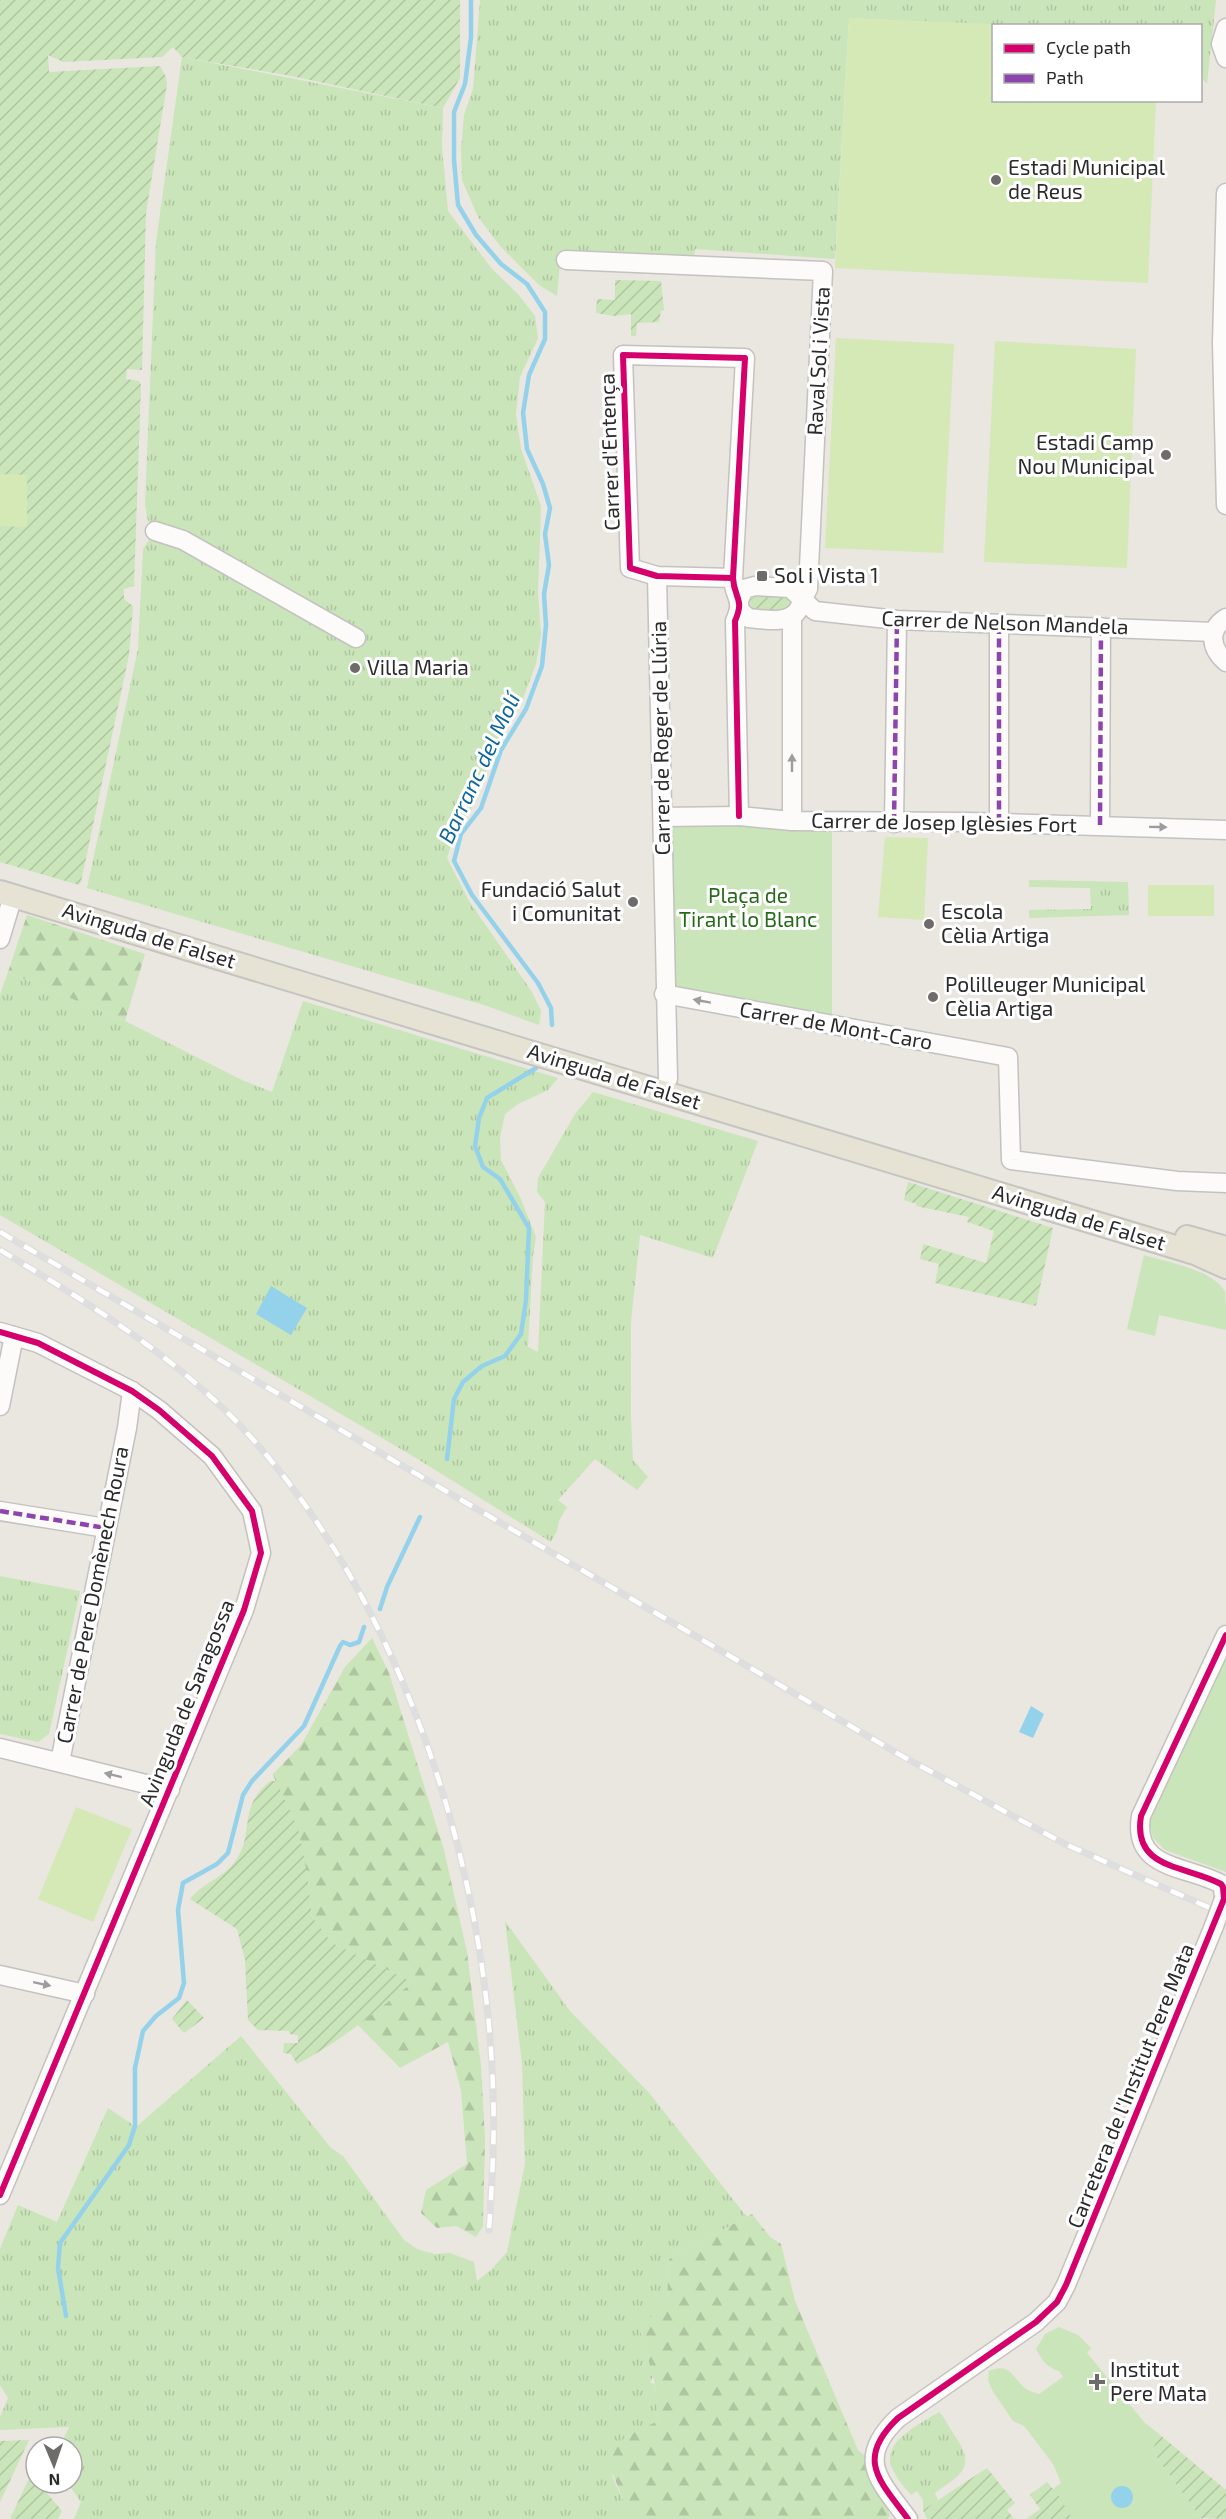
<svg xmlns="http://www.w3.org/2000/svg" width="1226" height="2519" viewBox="0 0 1226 2519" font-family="'Exo 2',sans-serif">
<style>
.grass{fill:url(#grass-tufts)}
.forest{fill:url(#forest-firs)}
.park{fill:#cae5b9}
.garden{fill:url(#garden-furrows)}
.pitch{fill:#d5e9b7}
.water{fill:#94d2eb}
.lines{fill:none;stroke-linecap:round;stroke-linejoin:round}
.stream{stroke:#94d2eb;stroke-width:4.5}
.minor-casing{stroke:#c3c2c1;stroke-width:21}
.major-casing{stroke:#c5c4c1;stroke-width:26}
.minor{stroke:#fcfbfa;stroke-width:18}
.major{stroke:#e7e3d4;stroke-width:22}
.rail-casing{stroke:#dededf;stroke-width:7}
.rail{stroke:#fff;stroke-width:4.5;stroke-dasharray:14;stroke-linecap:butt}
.minor-bridge-casing{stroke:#c3c2c1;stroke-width:21;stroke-linecap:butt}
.minor-bridge{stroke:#fcfbfa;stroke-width:18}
.quiet{stroke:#8e44ad;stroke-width:4.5;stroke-dasharray:9 4.5;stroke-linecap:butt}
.cycleway-casing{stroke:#fff;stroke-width:10}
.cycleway{stroke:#d6006c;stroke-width:6}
.oneway{fill:#9e9d9d}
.poi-dot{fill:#6e6c6a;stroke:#fff;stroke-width:2}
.labels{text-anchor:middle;stroke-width:6;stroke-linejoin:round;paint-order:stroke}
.poi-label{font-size:21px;fill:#2b2b2b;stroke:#fff;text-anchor:start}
.street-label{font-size:21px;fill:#2b2b2b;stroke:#fff}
.park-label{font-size:21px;fill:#276a1a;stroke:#fff}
.water-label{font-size:22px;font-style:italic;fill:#0c679e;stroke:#fff}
</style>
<defs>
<pattern id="grass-tufts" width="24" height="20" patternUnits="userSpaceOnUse" patternTransform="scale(1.5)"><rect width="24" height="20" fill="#cae5b9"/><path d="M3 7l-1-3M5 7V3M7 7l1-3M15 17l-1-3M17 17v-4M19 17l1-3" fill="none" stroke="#aec59f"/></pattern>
<pattern id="forest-firs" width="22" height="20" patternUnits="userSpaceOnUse" patternTransform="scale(1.5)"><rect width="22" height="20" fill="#cae5b9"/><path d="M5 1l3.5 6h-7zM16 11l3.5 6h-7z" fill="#aec59f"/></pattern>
<pattern id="garden-furrows" width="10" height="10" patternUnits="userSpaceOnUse" patternTransform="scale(1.5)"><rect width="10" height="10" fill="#cae5b9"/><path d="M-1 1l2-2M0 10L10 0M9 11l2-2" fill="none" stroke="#aec59f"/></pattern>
</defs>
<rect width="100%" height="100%" fill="#eae6e0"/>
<!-- grass -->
<g class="grass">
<polygon points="480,0 1216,0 1207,84 1201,77 1200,26 1015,26 849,18 835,259 695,249 694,258 561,254 557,296 539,285 501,247 478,217 462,180 461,150 464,115 473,89"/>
<polygon points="182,57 443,108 442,147 448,211 492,269 518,294 535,316 538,338 520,377 516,414 521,449 541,506 538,594 541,635 536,664 520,706 495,744 476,802 457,827 447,858 469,901 532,992 541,1011 539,1025 487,1006 87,888 138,649 143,549 155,531 148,521 145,504 156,242"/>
<polygon points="1029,880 1128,882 1129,915 1029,918 1029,910 1091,909 1090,888 1029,887"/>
<polygon points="8,972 125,1021 242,1080 272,1092 303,1001 558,1078 548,1090 518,1104 505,1114 500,1138 501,1160 520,1197 536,1237 533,1255 528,1347 538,1352 545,1202 537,1192 538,1178 575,1114 593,1092 758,1141 713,1258 640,1235 631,1322 631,1418 633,1460 648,1477 637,1490 595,1459 558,1500 567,1507 559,1521 557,1531 551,1542 411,1455 0,1215 0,995"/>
<polygon points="0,1576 80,1591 49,1734 38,1742 0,1734"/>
<polygon points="505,1921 570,2011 650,2094 747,2217 669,2259 667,2301 640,2329 653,2376 650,2383 655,2384 658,2422 625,2437 612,2476 627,2509 626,2519 74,2519 81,2502 68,2484 63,2492 55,2483 72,2483 72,2447 44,2447 47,2441 64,2438 69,2427 0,2430 0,2417 8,2398 0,2385 0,2249 18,2205 57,2222 108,2108 136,2127 241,2036 331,2148 343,2156 404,2240 417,2249 434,2254 450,2253 474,2262 477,2281 491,2270 507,2252 525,2164 522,2064"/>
<path d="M939 2412C946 2419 949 2428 955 2436 977 2468 961 2474 935 2493L938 2500 923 2510V2500L917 2491 911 2495C905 2488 898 2480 894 2472 877 2443 919 2425 939 2412Z"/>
</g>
<!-- forest -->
<g class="forest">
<polygon points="27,915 145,954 125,1021 8,972"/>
<polygon points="372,1638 389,1673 444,1850 467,1952 481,2066 485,2140 483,2226 476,2237 456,2226 437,2228 421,2213 426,2190 467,2164 461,2090 448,2042 400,2068 358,2025 409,1985 408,1980 332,1943 312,1917 307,1873 273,1774 301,1745 345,1667"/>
<path d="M752 2214 770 2237 781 2244 795 2301 858 2450 874 2464 890 2516 887 2519H626C628 2502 612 2477 607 2458L625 2437 658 2421 655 2384 640 2329 667 2300 669 2259Z"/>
</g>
<!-- park -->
<g class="park">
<polygon points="663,817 832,821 832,1025 664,994"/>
<path d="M1144 1255C1166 1262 1215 1270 1225 1292 1226 1302 1226 1320 1226 1330L1159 1315 1155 1336 1127 1329Z"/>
<polygon points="1226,1657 1226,1872 1165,1850 1153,1838 1149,1822"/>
<path d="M1059 2327 1078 2335 1091 2348 1087 2353 1145 2423 1159 2434 1153 2449 1158 2459 1202 2519H1072L1053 2489 1061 2483 1053 2464 1031 2435 1024 2426 1013 2421 992 2390 988 2380 989 2371C1010 2362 1012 2377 1025 2388 1028 2391 1035 2393 1039 2394L1063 2377 1059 2371C1047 2368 1042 2360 1036 2349L1045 2334Z"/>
</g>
<!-- garden -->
<g class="garden">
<polygon points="0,0 460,0 460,78 443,108 291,76 182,57 173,47 162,57 63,62 48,55 49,72 160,66 166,77 167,84 146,213 142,370 127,369 126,379 139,381 141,385 134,586 124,589 124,599 133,606 129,655 81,882 79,885 0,862"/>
<polygon points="615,280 661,281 664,310 661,311 659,322 637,323 636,336 631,336 631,314 614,316 596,313 597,299 615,300"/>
<path d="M756 595C768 595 788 590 790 605L783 612 754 611 749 601Z"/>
<polygon points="908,1182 1053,1228 1036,1306 935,1283 939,1264 920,1259 923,1244 986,1263 994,1231 967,1222 969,1217 916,1206 917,1204 904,1200"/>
<path d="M270 1781H276L298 1828 307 1873 312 1917 332 1943 408 1980 409 1985C373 2014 338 2043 297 2064L291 2054 283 2053 284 2043H298V2035L290 2034 289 2031 258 2030 248 2020 245 1960 237 1929 190 1899C202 1883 224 1878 236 1860 255 1833 237 1808 270 1781Z"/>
<polygon points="187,2000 204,2018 184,2033 172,2019"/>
<polygon points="1159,2434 1226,2490 1226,2519 1201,2518 1158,2459 1153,2449"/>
<polygon points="29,2440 0,2502 0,2441"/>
<polygon points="987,2468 1015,2503 1007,2510 1014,2519 927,2519 923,2510"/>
<polygon points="31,2474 62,2511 58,2519 10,2519"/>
<polygon points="1047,2482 1059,2496 1072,2519 1026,2519 1040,2509 1030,2495"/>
</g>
<!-- pitch -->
<g class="pitch">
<polygon points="849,18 1015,25 994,26 994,100 1156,101 1148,283 835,268"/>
<polygon points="836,338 954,344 943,553 825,548"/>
<polygon points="995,341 1136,349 1127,568 984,562"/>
<polygon points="0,474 27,475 27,527 0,526"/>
<polygon points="885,837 928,838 924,920 878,917"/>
<rect x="1148" y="885" width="66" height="31"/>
<polygon points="76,1807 132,1829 93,1922 38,1899"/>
</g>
<!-- water -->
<g class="water">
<polygon points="271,1286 307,1308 291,1335 256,1314"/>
<polygon points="1031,1706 1044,1714 1033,1738 1019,1732"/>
<circle cx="1122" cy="2497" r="11"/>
</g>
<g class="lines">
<!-- stream -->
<g class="stream">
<polyline points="471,0 471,37 465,84 454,112 454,160 458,205 476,235 501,264 527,284 545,312 545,339 529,375 523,413 527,449 543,484 550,508 545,534 549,565 544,594 546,625 542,666 526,709 501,750 481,808 461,834 454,861 472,895 538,983 551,1008 552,1025"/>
<polyline points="447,1459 454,1399 463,1382 482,1366 505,1356 521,1334 526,1300 529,1228 500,1179 483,1167 475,1146 479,1118 487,1098 536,1068"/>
<polyline points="380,1609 387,1587 420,1517"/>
<polyline points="66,2316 58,2268 60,2243 129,2145 135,2126 135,2068 143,2031 156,2016 179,1998 184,1983 178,1910 183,1883 217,1864 228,1853 243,1795 252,1781 304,1726 340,1646 343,1642 350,1645 359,1642 364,1627"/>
</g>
<defs>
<g id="minor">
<polyline points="1226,28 1221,44 1226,58"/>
<polyline points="1226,193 1222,343 1226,505"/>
<path d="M566 260 823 271 808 589C803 596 802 604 798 610 789 625 762 619 748 618L740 610"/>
<polyline points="155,531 183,540 356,638"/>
<polyline points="657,576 668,1079"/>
<path d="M733 578 657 576 630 568 623 355 745 358 733 578C734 599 745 598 735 621L739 816"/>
<polyline points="740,598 744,589 755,586 790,588 815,611 897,620 1214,632"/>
<path d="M1226 618C1207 630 1211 649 1226 662"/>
<polyline points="663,817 739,816 792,821 969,822 1226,830"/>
<polyline points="792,821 792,617"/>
<polyline points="894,823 897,620"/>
<polyline points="999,823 999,624"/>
<polyline points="1100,825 1101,627"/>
<polyline points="0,939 13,896"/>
<polyline points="664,994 1008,1057 1011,1160 1177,1181 1226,1183"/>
<polyline points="0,1332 38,1343 132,1391 159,1410 212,1456 252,1511 261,1553 244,1610 0,2195"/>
<polyline points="0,1406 14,1336"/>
<polyline points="0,1511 106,1528"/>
<polyline points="0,1748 170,1790"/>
<polyline points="60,1762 127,1428 132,1391"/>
<path d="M1224 1899 1223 1887 1221 1884C1186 1865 1132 1870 1141 1816L1226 1635"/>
<polyline points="0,1975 85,1994"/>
<path d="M908 2519C879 2480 855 2459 898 2418L1036 2322 1057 2302 1066 2285 1214 1926"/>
</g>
<g id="major">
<polyline points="0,892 1195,1253 1226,1267"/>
<polyline points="1187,1237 1226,1248"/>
</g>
</defs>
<!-- minor casing -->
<use href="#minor" class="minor-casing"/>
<!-- major casing -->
<use href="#major" class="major-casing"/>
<!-- minor -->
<use href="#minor" class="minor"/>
<!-- major -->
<use href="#major" class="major"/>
<defs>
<g id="rail">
<polyline points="0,1232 902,1756 1065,1844 1226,1915"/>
<path d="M0 1250C87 1302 179 1358 248 1434 401 1601 486 1865 493 2089 495 2136 492 2183 489 2230"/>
</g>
</defs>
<!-- rail casing -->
<use href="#rail" class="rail-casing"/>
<!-- rail -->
<use href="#rail" class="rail"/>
<defs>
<polyline id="minor-bridge" points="1214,1926 1224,1899"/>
</defs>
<!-- minor-bridge casing -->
<use href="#minor-bridge" class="minor-bridge-casing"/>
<!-- minor-bridge -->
<use href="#minor-bridge" class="minor-bridge"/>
<!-- quiet -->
<g class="quiet">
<polyline points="894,823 897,620"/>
<polyline points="999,823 999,624"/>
<polyline points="1100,825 1101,627"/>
<polyline points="0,1511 106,1528"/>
</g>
<defs>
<g id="cycleway">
<path d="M733 578 657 576 630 568 623 355 745 358 733 578C734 599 745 598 735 621L739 816"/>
<polyline points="0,1332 38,1343 132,1391 159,1410 212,1456 252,1511 261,1553 244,1610 0,2195"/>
<path d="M908 2519C879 2480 855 2459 898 2418L1036 2322 1057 2302 1066 2285 1224 1899 1223 1887 1221 1884C1186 1865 1132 1870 1141 1816L1226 1635"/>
</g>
</defs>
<!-- cycleway casing -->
<use href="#cycleway" class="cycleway-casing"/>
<!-- cycleway -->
<use href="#cycleway" class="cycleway"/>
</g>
<!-- one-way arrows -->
<defs><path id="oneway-solid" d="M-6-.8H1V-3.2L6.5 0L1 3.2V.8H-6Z" transform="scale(1.5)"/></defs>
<g class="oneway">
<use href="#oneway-solid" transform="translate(792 763) rotate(-90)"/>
<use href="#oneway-solid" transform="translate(1158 827) rotate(1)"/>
<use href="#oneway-solid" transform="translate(702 1001) rotate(-170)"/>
<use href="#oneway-solid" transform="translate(113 1775) rotate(-166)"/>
<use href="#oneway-solid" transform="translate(42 1984) rotate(12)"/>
</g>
<!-- markers -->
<g class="poi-dot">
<circle cx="996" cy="180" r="6"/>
<circle cx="1166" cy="455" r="6"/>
<rect x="756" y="570" width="12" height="12" rx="3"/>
<circle cx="355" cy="668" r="6"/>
<circle cx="633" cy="902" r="6"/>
<circle cx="929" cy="924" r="6"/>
<circle cx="933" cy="997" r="6"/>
<path d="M1094 2373h6v6h6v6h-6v6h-6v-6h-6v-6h6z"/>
</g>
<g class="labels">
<!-- poi labels -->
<g class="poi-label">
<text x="1008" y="175">Estadi Municipal<tspan x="1008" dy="24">de Reus</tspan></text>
<text x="1154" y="450" text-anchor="end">Estadi Camp<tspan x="1154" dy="24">Nou Municipal</tspan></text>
<text x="774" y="583">Sol i Vista 1</text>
<text x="367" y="675">Villa Maria</text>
<text x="621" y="897" text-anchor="end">Fundació Salut<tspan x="621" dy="24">i Comunitat</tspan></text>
<text x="941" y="919">Escola<tspan x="941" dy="24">Cèlia Artiga</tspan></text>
<text x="945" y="992">Polilleuger Municipal<tspan x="945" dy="24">Cèlia Artiga</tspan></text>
<text x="1110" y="2377">Institut<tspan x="1110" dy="24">Pere Mata</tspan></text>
</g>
<!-- street labels -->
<g class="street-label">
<text transform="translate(819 361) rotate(-87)" y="7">Raval Sol i Vista</text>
<text transform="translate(610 452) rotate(-92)" y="7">Carrer d'Entença</text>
<text transform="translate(1005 623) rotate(2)" y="7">Carrer de Nelson Mandela</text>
<text transform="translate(661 738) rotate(-91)" y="7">Carrer de Roger de Llúria</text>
<text transform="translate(944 823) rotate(1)" y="7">Carrer de Josep Iglèsies Fort</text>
<text transform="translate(149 936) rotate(17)" y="7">Avinguda de Falset</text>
<text transform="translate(836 1026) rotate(10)" y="7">Carrer de Mont-Caro</text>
<text transform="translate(614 1077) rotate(17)" y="7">Avinguda de Falset</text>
<text transform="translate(1079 1218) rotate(17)" y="7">Avinguda de Falset</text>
<text transform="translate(93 1595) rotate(-79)" y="7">Carrer de Pere Domènech Roura</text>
<text transform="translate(187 1703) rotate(-68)" y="7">Avinguda de Saragossa</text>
<text transform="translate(1131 2086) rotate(-68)" y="7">Carretera de l'Institut Pere Mata</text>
</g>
<!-- park labels -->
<g class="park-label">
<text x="748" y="903">Plaça de<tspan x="748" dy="24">Tirant lo Blanc</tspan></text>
</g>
<!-- water labels -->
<g class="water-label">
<text transform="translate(479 768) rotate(-65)" y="8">Barranc del Molí</text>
</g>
</g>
<!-- legend -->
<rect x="992" y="24" width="210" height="78" fill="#ffffff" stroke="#aaaaaa" stroke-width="1.5"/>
<rect x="1004" y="44" width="30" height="9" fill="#d6006c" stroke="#aaaaaa" stroke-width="1.5"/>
<text x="1046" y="54" font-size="18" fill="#2b2b2b">Cycle path</text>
<rect x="1004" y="74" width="30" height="9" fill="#8e44ad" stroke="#aaaaaa" stroke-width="1.5"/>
<text x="1046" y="84" font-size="18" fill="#2b2b2b">Path</text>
<!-- north arrow -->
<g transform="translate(54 2465) rotate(178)"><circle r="28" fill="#ffffff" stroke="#aaaaaa" stroke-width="1.5"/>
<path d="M0-4.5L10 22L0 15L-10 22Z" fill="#6e6c6a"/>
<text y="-9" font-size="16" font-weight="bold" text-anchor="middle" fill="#2b2b2b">N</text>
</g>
</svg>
